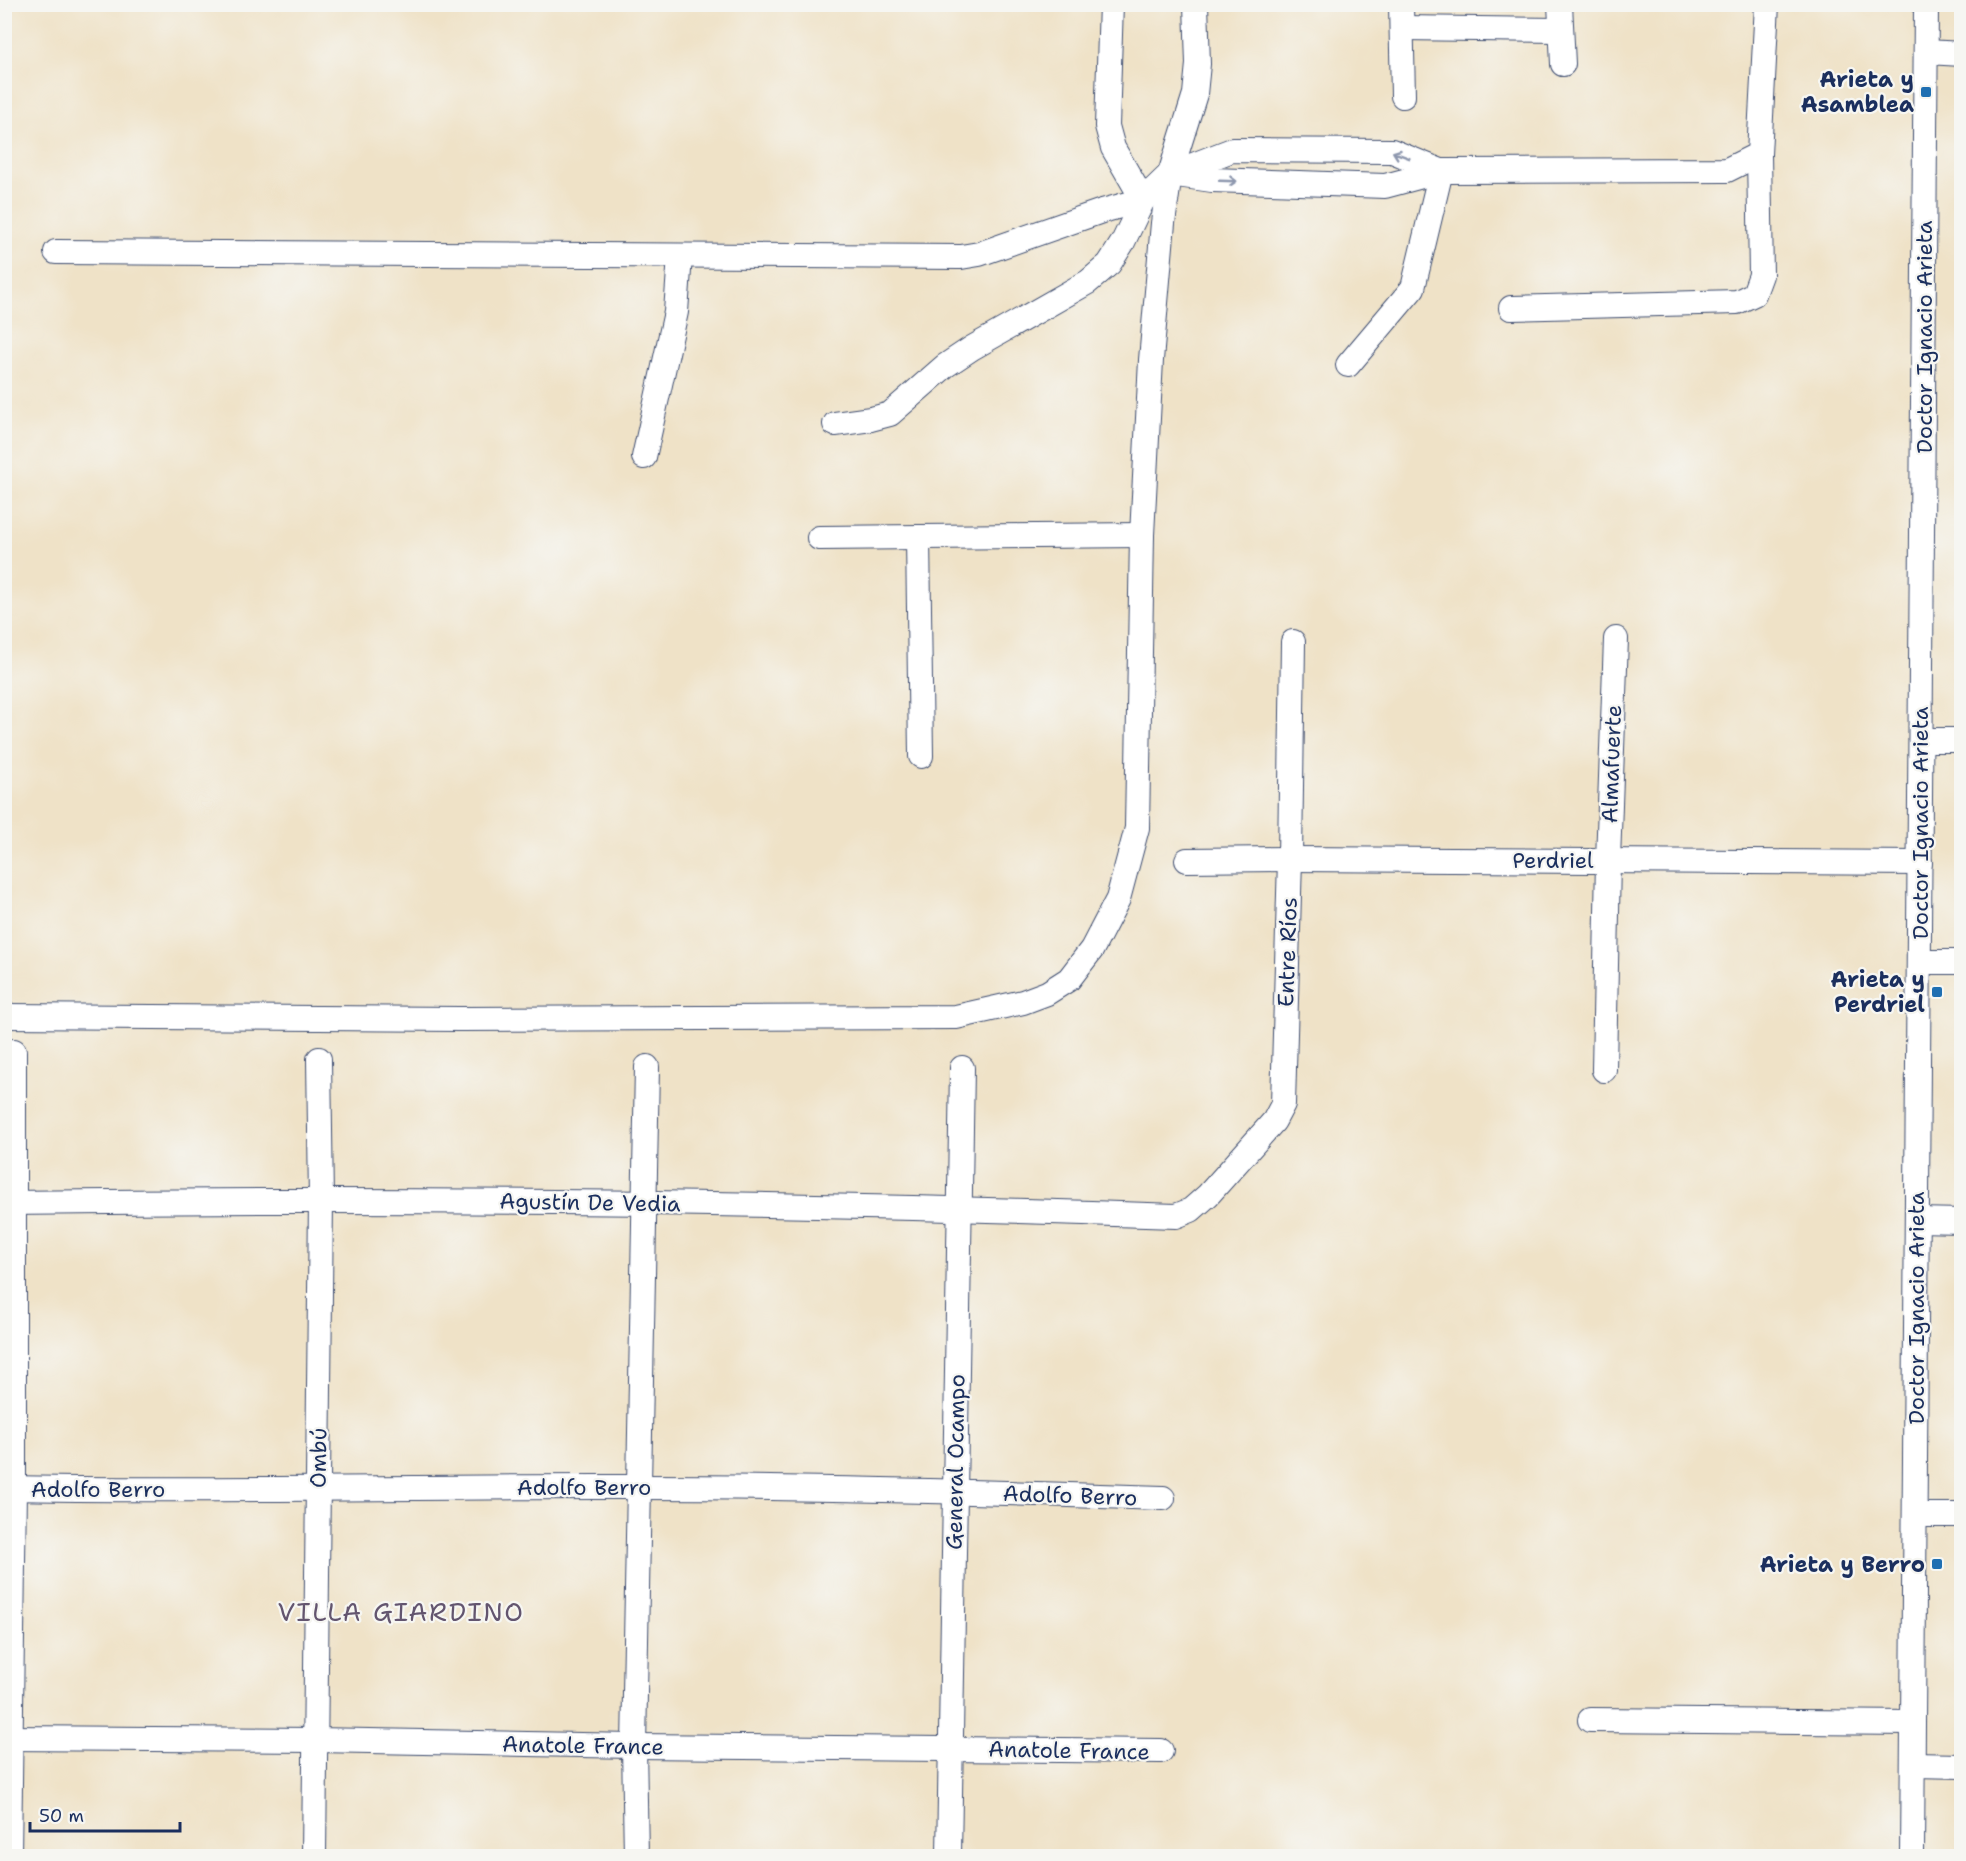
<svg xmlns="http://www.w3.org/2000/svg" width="1966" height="1861" viewBox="0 0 1966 1861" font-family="'Shantell Sans',sans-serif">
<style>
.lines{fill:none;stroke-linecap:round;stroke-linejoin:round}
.minor-casing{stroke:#3b4a6e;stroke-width:26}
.minor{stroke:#fff;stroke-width:24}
.oneway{stroke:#8d97ae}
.poi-dot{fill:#1f6fb2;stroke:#f6f6f2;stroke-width:2}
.labels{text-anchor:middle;stroke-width:4.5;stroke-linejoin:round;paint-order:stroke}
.poi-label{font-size:22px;font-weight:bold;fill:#1b2f5e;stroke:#f6f6f2;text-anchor:end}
.street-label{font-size:22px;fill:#1b2f5e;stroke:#f6f6f2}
.quarter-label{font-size:26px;letter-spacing:1.5px;fill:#63556f;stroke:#f6f6f2}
</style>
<rect width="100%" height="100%" fill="#f6f6f2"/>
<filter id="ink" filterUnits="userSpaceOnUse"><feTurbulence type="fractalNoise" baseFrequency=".0167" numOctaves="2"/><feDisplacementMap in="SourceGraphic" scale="12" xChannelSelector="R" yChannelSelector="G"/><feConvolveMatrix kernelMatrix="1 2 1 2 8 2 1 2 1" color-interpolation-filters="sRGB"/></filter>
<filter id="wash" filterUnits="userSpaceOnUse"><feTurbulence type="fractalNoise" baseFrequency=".008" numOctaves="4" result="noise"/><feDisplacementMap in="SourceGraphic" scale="24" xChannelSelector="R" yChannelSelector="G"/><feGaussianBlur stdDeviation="1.35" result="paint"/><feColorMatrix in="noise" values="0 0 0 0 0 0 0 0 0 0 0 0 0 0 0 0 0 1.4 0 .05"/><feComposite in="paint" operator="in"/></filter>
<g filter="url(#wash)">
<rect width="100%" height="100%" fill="#efe2c7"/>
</g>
<g filter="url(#ink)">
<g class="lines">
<defs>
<g id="minor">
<polyline points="1401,4 1403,96"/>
<polyline points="1560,4 1563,64"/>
<polyline points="1402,28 1561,30"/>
<polyline points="1927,52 1962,54"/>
<polyline points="56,252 961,257 979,254 1102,211 1143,200 1170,174 1232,150 1392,151 1441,171 1385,186 1212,180 1170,174"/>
<polyline points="1511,308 1737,302 1754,294 1761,275 1759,154"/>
<polyline points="1348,365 1413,288 1441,171 1727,170 1759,154 1767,4"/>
<polyline points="835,424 871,419 890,414 945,366 972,348 1088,282 1109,264 1123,242 1143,200 1113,148 1107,126 1111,4"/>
<polyline points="644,457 676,312 680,256"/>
<polyline points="918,537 921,756"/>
<polyline points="819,538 1142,535"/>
<polyline points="1921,740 1962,740"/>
<polyline points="1187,860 1290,859 1920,863"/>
<polyline points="1919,962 1962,962"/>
<polyline points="4,1016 460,1019 956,1017 1023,1002 1047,993 1069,979 1092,949 1118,899 1137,828 1142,535 1151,360 1163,223 1170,174 1195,94 1198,64 1196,4"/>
<polyline points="1604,1070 1608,860 1616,639"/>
<path d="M4 1203C395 1198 785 1202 1176 1216L1191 1210 1208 1195 1274 1121 1283 1104 1290 859 1293 642"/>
<polyline points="1917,1220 1962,1221"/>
<path d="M4 1488C216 1492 428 1486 639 1487 814 1487 988 1492 1163 1498"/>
<polyline points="1915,1515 1962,1515"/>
<polyline points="1590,1720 1913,1723"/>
<polyline points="4,1738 316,1740 634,1746 1161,1751"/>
<polyline points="1913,1765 1962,1766"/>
<polyline points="9,1856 14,1489 14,1051"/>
<polyline points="314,1856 321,1200 319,1059"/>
<polyline points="636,1856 634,1746 647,1067"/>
<polyline points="949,1856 962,1068"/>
<polyline points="1912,1856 1926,4"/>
</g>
</defs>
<!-- minor casing -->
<use href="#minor" class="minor-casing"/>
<!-- minor -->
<use href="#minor" class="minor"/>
</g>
<!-- one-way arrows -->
<defs><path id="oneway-shaft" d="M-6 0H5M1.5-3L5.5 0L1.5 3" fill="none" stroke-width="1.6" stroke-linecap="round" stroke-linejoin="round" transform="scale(1.5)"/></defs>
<g class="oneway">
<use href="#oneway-shaft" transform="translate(1401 155) rotate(-159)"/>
<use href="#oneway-shaft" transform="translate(1228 181) rotate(2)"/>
</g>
</g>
<!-- markers -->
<g class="poi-dot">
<rect x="1920" y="86" width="12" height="12" rx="3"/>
<rect x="1931" y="986" width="12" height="12" rx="3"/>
<rect x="1931" y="1558" width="12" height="12" rx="3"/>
</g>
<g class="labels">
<!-- poi labels -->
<g class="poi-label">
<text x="1914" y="87">Arieta y<tspan x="1914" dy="25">Asamblea</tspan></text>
<text x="1925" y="987">Arieta y<tspan x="1925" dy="25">Perdriel</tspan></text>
<text x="1925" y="1572">Arieta y Berro</text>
</g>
<!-- street labels -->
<g class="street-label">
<text transform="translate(1924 337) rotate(-90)" y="8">Doctor Ignacio Arieta</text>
<text transform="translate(1611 764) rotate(-88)" y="8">Almafuerte</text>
<text transform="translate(1920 823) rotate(-90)" y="8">Doctor Ignacio Arieta</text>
<text x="1553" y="868">Perdriel</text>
<text transform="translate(1287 952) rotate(-88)" y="8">Entre Ríos</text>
<text transform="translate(590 1202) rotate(1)" y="8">Agustín De Vedia</text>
<text transform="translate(1916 1308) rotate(-90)" y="8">Doctor Ignacio Arieta</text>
<text transform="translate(318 1458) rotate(-89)" y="8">Ombú</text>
<text transform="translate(955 1462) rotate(-89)" y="8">General Ocampo</text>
<text x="584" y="1495">Adolfo Berro</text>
<text x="98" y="1497">Adolfo Berro</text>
<text transform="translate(1070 1495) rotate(2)" y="8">Adolfo Berro</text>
<text transform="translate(583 1745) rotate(1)" y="8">Anatole France</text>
<text transform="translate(1069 1750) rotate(1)" y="8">Anatole France</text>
</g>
<!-- quarter labels -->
<g class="quarter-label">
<text x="401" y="1621">VILLA GIARDINO</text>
</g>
</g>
<!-- margin -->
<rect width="1966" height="1861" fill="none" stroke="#f6f6f2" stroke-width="24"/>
<!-- scale -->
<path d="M30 1822v9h150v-9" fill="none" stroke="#1b2f5e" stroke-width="3"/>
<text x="39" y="1822" font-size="18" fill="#1b2f5e" stroke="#f6f6f2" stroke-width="4.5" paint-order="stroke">50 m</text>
</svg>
